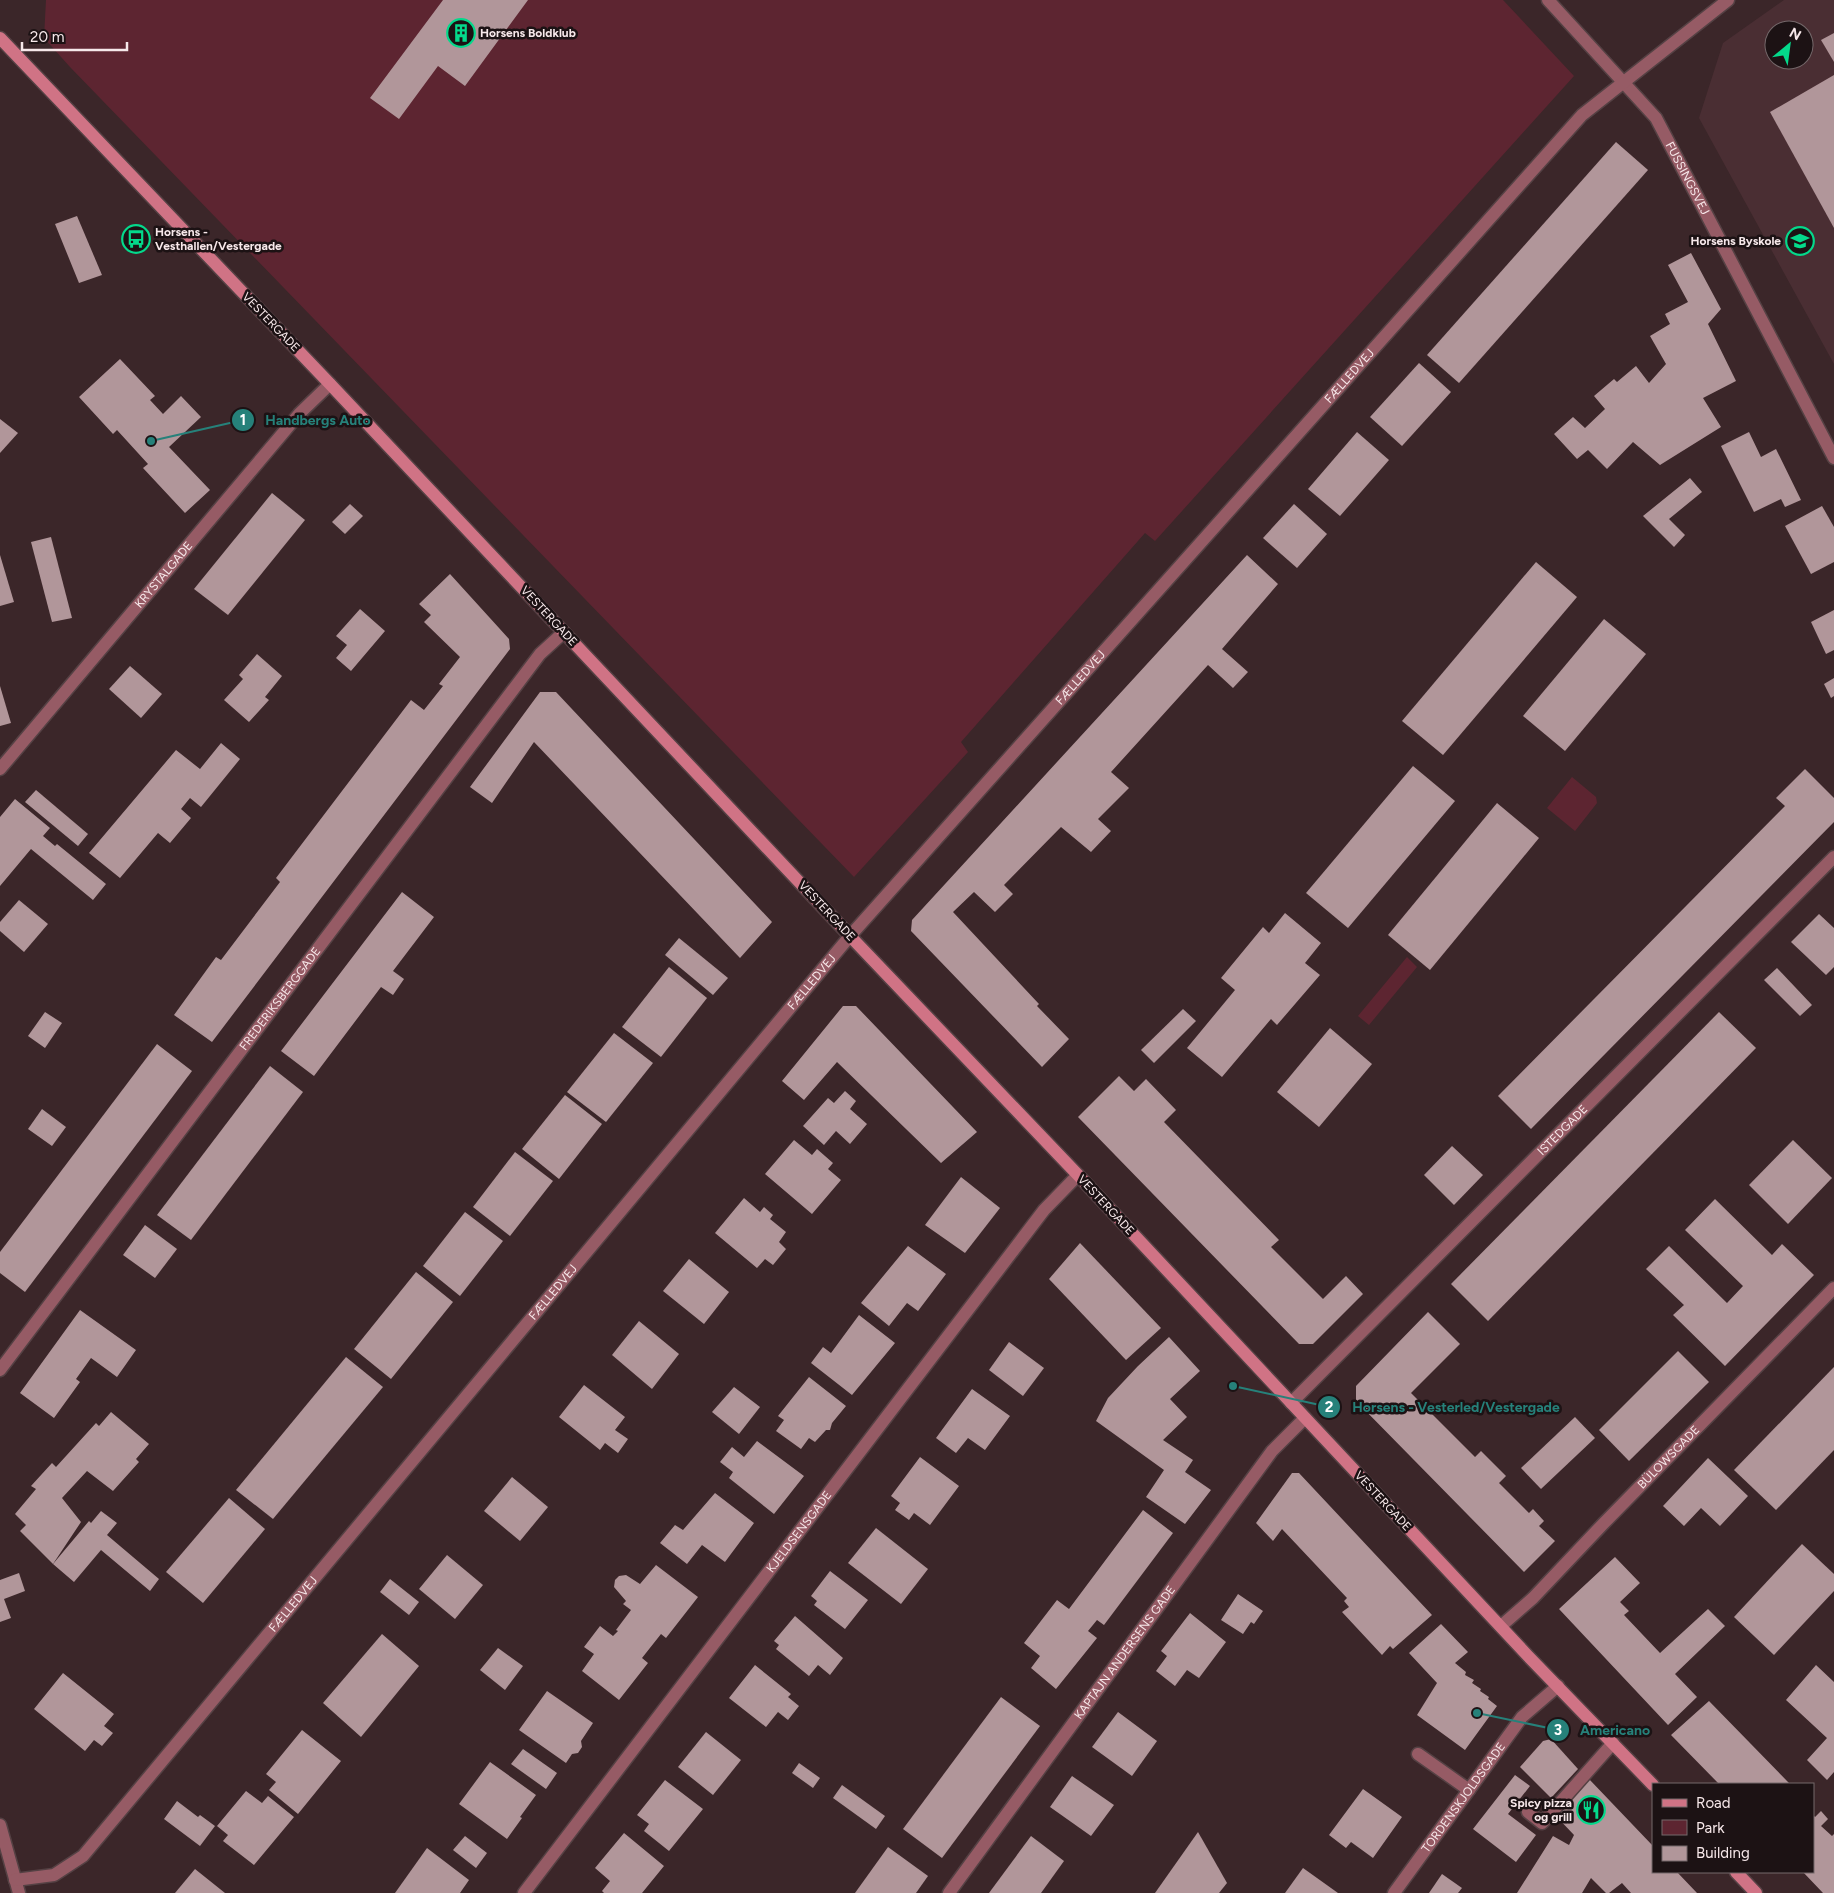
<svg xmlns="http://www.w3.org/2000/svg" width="1834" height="1893" viewBox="0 0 1834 1893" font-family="Figtree,sans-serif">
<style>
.built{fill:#4a2e33;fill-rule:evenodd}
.green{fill:#5d2531}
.building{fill:#b1969a}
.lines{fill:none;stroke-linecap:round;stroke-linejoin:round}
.service-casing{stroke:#554144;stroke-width:15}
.minor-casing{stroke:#554144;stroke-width:15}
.secondary-casing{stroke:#554144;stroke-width:15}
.service{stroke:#965b65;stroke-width:12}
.minor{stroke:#965b65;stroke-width:12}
.secondary{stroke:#d07385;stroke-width:12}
.labels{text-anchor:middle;stroke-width:5;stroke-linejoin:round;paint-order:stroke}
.poi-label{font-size:12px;font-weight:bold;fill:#f7e8ea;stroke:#1c1214;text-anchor:start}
.street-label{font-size:12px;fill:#f7e8ea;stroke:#1c1214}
.leader{fill:none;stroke:#26817a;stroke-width:2}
.callout-dot{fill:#26817a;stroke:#1c1214;stroke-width:2}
.mark-label{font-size:15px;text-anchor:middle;font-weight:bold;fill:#fff}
.callout-label{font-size:14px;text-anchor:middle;font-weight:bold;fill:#26817a;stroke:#1c1214;stroke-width:5;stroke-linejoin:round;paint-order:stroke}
</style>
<rect width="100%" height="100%" fill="#3b2629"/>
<!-- built -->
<path class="built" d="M1784 0H1834V364L1699 118 1723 43ZM1774 30H1804V60H1774Z"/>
<!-- green -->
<g class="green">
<polygon points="46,0 1503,0 1574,76 1155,541 1145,533 961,742 968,752 854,877 70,67 44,38"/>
<polygon points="1572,777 1596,797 1597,803 1575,831 1547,808"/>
<polygon points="1407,957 1417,967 1369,1025 1358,1016"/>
</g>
<!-- building -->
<g class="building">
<polygon points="443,0 528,0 465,86 438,66 399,119 370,98"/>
<polygon points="1834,33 1834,62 1821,40"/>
<polygon points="1834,75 1834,228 1770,112"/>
<polygon points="1616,142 1648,170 1459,383 1427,355"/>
<polygon points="77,216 102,275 79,283 55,224"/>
<polygon points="1691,253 1721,309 1708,324 1736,381 1703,398 1721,427 1660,465 1633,442 1607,469 1588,450 1577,459 1554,434 1573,417 1585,428 1605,409 1594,396 1614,379 1617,382 1636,366 1649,383 1666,364 1650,336 1670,324 1665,314 1688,302 1668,265"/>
<polygon points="120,359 155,396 150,400 163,414 181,396 201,417 169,447 210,490 185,513 143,468 148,464 117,430 113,434 79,397"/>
<polygon points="1419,363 1451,392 1402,446 1370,417"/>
<polygon points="0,419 18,433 0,453"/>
<polygon points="1357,432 1389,460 1340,516 1308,489"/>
<polygon points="1749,432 1761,457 1776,449 1801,500 1785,507 1781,499 1754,512 1721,446"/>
<polygon points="1690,478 1702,492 1669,519 1685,535 1674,547 1643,516"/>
<polygon points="272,493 305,520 228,615 194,589"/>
<polygon points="350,504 363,516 345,534 332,522"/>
<polygon points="1294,504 1327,534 1297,568 1263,538"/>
<polygon points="1822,506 1834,527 1834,562 1811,574 1785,526"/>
<polygon points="51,537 72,618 52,622 31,542"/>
<polygon points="0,555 14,602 0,606"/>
<polygon points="1247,555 1278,584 1222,649 1248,672 1233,688 1208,665 1111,772 1129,788 1098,819 1111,831 1091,852 1061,827 1004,885 1013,894 995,912 974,892 953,912 1039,1004 1037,1006 1069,1039 1042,1067 911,931 912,920"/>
<polygon points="1536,562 1577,597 1443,755 1402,721"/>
<polygon points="450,574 509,639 510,649 212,1042 174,1015 216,957 221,960 280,882 276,878 411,700 424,710 443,686 439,684 460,657 424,622 431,615 419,604"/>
<polygon points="360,609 385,631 351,671 336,658 347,645 336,636"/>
<polygon points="1834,610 1834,650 1826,654 1811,622"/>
<polygon points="1604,619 1646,654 1565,751 1523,716"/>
<polygon points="257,654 282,676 265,697 269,700 249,722 224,700 243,679 239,675"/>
<polygon points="130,666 162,694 141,718 109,689"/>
<polygon points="1834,678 1834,696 1831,698 1824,684"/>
<polygon points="0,686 11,723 0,726"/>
<polygon points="540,692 556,692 772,922 740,958 534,742 492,803 470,787"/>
<polygon points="221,743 240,759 201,807 190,798 181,809 191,818 170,843 158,833 120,878 89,853 176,750 200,769"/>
<polygon points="1413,766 1455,801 1348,928 1306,893"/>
<polygon points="1805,769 1834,798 1834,822 1531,1129 1498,1096 1785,806 1776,798"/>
<polygon points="36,790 88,834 78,846 25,802"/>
<polygon points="15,799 50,828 43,836 55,846 57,844 106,884 93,900 31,849 0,886 0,817"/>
<polygon points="1497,803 1539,838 1430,970 1388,935"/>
<polygon points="402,892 434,917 393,971 404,979 393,995 381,987 314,1076 281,1051"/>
<polygon points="19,900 48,924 24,952 0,931 0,922"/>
<polygon points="1285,913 1321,943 1305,963 1320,975 1277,1025 1271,1019 1222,1077 1187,1048 1235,990 1221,978 1263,927 1269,933"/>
<polygon points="1819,914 1834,928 1834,967 1826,975 1791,942"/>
<polygon points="679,938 728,978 713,995 665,955"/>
<polygon points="669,967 707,998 661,1057 622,1027"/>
<polygon points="1777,968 1812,1005 1800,1016 1764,980"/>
<polygon points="843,1006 856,1006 977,1132 941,1163 837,1062 804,1100 782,1081"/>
<polygon points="1183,1009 1196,1021 1154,1063 1141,1050"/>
<polygon points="45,1012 62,1023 45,1048 28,1036"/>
<polygon points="1719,1012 1756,1048 1488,1321 1451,1284"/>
<polygon points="1330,1028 1372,1064 1319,1127 1277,1092"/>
<polygon points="614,1033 653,1063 606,1122 567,1092"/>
<polygon points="157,1044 192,1071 25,1292 0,1273 0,1252"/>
<polygon points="270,1066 303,1092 191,1240 157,1215"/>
<polygon points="1119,1076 1134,1091 1146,1079 1176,1110 1164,1122 1279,1240 1271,1247 1323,1299 1346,1276 1363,1294 1313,1344 1299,1344 1078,1117"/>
<polygon points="845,1091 856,1101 850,1109 867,1124 850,1144 836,1131 824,1145 803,1126 828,1098 834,1103"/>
<polygon points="565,1095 602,1124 559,1179 522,1149"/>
<polygon points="42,1109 66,1127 52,1146 28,1129"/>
<polygon points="794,1140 812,1155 817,1149 833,1163 828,1169 841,1180 812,1214 765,1174"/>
<polygon points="1793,1140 1832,1178 1788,1224 1749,1185"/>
<polygon points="1452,1146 1483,1175 1454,1205 1424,1175"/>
<polygon points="515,1152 553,1181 510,1236 473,1207"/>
<polygon points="961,1177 1000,1208 965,1253 925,1225"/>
<polygon points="744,1198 760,1212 764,1207 773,1215 770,1219 786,1232 779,1242 786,1249 773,1265 765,1259 757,1268 715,1233"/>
<polygon points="1715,1199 1772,1255 1782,1244 1814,1275 1725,1366 1673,1315 1684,1305 1646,1269 1669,1246 1727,1303 1743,1286 1685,1230"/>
<polygon points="465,1212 503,1241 460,1296 423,1266"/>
<polygon points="145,1225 177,1249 155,1278 123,1255"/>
<polygon points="1080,1243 1161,1328 1126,1360 1049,1279"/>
<polygon points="908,1246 946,1274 918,1311 907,1303 889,1326 861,1303"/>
<polygon points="689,1259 729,1292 704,1324 663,1291"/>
<polygon points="416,1272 453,1302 391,1379 354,1349"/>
<polygon points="80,1310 136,1350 117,1377 91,1358 76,1379 80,1382 54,1418 20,1393"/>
<polygon points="1428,1312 1460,1344 1411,1393 1475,1457 1481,1451 1506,1476 1499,1483 1529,1513 1533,1509 1544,1521 1539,1526 1555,1541 1524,1572 1356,1401 1356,1386"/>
<polygon points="859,1315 895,1343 852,1395 811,1363 823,1347 831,1353"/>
<polygon points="639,1321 679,1354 652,1389 612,1355"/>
<polygon points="1169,1337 1200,1371 1170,1399 1187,1417 1163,1440 1193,1460 1185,1472 1211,1490 1185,1524 1146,1497 1164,1470 1096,1421 1108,1398 1138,1366"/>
<polygon points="1009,1342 1044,1368 1023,1396 989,1370"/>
<polygon points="1678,1351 1709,1382 1629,1461 1599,1430"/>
<polygon points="346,1357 383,1387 273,1519 236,1490"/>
<polygon points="1834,1367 1834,1450 1776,1510 1734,1470"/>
<polygon points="809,1377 846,1406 832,1423 830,1430 826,1430 815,1442 809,1438 801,1449 776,1431 784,1420 778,1416"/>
<polygon points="584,1385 625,1417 615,1430 628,1439 618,1453 605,1443 600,1450 559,1417"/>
<polygon points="734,1387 760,1407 739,1434 712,1412"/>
<polygon points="972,1389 1010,1416 985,1450 968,1438 956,1453 936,1438"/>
<polygon points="111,1412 149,1444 136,1459 139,1462 113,1491 87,1471 62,1498 81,1522 53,1564 20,1531 26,1525 15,1514 36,1489 31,1486 52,1463 56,1467 96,1423 99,1426"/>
<polygon points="1575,1417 1595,1438 1541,1489 1521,1468"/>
<polygon points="757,1441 804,1476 774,1514 729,1478 733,1472 720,1462 732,1447 744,1457"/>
<polygon points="920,1457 959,1486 930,1525 914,1513 909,1520 895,1510 900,1503 891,1496"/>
<polygon points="1708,1458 1748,1496 1720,1526 1701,1508 1684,1526 1663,1506"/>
<polygon points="1292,1473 1299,1473 1432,1615 1393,1649 1390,1646 1382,1655 1342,1612 1349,1607 1344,1601 1347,1598 1282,1529 1273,1541 1256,1523"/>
<polygon points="512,1477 548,1507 520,1541 484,1511"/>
<polygon points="715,1493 754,1523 725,1562 702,1545 687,1564 660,1543 675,1525 683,1530"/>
<polygon points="229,1498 265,1529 203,1603 166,1572"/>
<polygon points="1143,1510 1173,1533 1104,1625 1097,1620 1088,1631 1097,1638 1056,1689 1031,1668 1040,1656 1024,1643 1057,1600 1069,1609"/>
<polygon points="101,1511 117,1523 107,1535 159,1579 150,1591 101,1550 74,1582 53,1564 89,1521 91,1523"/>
<polygon points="876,1528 928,1569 901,1604 848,1563"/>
<polygon points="1802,1544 1834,1574 1834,1591 1774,1655 1734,1617"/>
<polygon points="447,1555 483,1585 455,1619 419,1589"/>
<polygon points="1615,1557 1640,1583 1620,1602 1629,1611 1624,1615 1660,1653 1708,1609 1725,1626 1675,1674 1697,1697 1668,1725 1559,1609"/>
<polygon points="656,1565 698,1597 666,1638 661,1634 642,1658 648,1663 619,1700 582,1671 594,1654 584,1647 600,1626 613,1636 618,1631 616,1630 631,1610 623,1604 626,1601 614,1587 615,1580 619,1576 626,1575 640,1584"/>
<polygon points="830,1571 868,1600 845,1629 814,1605 817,1601 811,1596"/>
<polygon points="19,1573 25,1591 4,1599 11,1618 0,1622 0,1580"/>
<polygon points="390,1579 419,1602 409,1615 380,1592"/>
<polygon points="1238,1594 1263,1611 1254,1624 1251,1622 1243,1634 1221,1620"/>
<polygon points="1190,1613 1226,1642 1199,1678 1187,1670 1175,1686 1156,1671 1167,1656 1161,1651"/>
<polygon points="795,1616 843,1658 830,1675 818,1665 809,1676 776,1649 779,1645 774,1641"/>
<polygon points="1441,1624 1468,1652 1455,1663 1466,1672 1465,1675 1474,1680 1472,1683 1481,1689 1480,1691 1489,1697 1488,1699 1497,1706 1465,1750 1417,1715 1437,1683 1409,1653"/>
<polygon points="382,1634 419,1666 361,1737 323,1703"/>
<polygon points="498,1648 523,1666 505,1690 480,1670"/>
<polygon points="755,1665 791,1694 788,1697 799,1706 788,1720 778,1712 766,1727 729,1698"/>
<polygon points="1816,1665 1834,1682 1834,1772 1827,1780 1807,1760 1827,1738 1786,1700"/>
<polygon points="63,1673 114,1714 104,1726 113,1733 102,1746 94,1740 85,1751 34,1709"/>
<polygon points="547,1691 593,1723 581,1741 582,1747 578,1753 572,1754 566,1763 519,1730"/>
<polygon points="1001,1697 1040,1726 942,1858 903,1829"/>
<polygon points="1709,1701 1787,1781 1790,1784 1719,1784 1671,1735"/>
<polygon points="1118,1712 1157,1741 1132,1776 1092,1747"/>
<polygon points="302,1730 341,1761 298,1814 269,1790 276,1782 266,1774"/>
<polygon points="706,1732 741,1760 713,1795 678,1767"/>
<polygon points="1551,1739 1578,1769 1551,1798 1520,1767 1543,1741"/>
<polygon points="523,1749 557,1773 546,1789 511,1764"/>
<polygon points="490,1762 536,1795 520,1817 522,1818 507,1839 459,1804"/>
<polygon points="799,1763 820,1778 813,1788 792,1773"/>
<polygon points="1515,1775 1530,1786 1508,1814 1536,1835 1516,1862 1473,1829"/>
<polygon points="1072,1776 1114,1805 1091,1836 1050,1807"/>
<polygon points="1589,1779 1653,1846 1653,1872 1677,1872 1697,1893 1631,1893 1622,1883 1609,1893 1606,1893 1591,1878 1582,1893 1517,1893 1553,1836 1569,1845 1574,1835 1555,1815"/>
<polygon points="665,1780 703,1809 669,1851 644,1831 649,1824 637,1815"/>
<polygon points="842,1785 885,1816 876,1829 833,1798"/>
<polygon points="1363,1789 1402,1817 1373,1858 1351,1842 1346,1848 1329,1835"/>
<polygon points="246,1791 262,1803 268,1796 294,1817 254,1865 223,1841 228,1835 217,1826"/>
<polygon points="177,1801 198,1817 200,1815 215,1826 200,1846 164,1819"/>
<polygon points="1821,1811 1828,1819 1821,1826 1832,1836 1834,1834 1834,1893 1823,1893 1803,1872 1813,1872 1813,1815 1815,1817"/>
<polygon points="1198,1832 1227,1883 1219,1893 1155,1893"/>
<polygon points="624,1833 664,1866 642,1893 604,1893 602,1891 610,1881 595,1868"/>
<polygon points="465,1836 487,1853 476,1868 453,1850"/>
<polygon points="1031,1836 1064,1861 1041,1893 989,1893"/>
<polygon points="888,1847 928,1876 916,1893 855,1893"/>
<polygon points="427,1848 469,1880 460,1893 395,1893"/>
<polygon points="1303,1868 1338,1893 1285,1893"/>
<polygon points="195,1869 225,1893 175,1893"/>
<polygon points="1442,1874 1462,1888 1458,1893 1429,1893"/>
</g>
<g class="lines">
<defs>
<g id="service">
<polyline points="1418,1754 1469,1790"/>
<polyline points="1528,1812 1542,1823 1613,1743"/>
</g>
<g id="minor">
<path id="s1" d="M1548 0 1656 118 1834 458"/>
<path id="s2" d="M0 769 299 414 330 384"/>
<path id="s3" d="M0 1370 540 654 564 632"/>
<path id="s4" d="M1291 1403 1834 857"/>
<path id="s5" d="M1501 1626 1533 1598 1604 1523 1834 1288"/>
<polyline points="0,1825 19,1893"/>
<path id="s6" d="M15 1880 54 1875 83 1856 850 936 1582 115 1728 0"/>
<path id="s7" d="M524 1893 1044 1210 1078 1175"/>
<path id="s8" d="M949 1893 1272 1451 1305 1418"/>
<path id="s9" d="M1394 1893 1522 1717 1558 1686"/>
</g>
<g id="secondary">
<polyline points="0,38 330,384 850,936 1078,1175 1528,1656 1653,1785"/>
<polyline points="1736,1872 1756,1893"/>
</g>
</defs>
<!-- service casing -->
<use href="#service" class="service-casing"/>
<!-- minor casing -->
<use href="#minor" class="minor-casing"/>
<!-- secondary casing -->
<use href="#secondary" class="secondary-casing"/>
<!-- service -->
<use href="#service" class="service"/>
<!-- minor -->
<use href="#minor" class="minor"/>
<!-- secondary -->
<use href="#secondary" class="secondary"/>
</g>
<!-- icons -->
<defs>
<symbol id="building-ring" viewBox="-11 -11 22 22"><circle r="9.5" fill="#1c1214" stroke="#04d98b" stroke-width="1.5"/><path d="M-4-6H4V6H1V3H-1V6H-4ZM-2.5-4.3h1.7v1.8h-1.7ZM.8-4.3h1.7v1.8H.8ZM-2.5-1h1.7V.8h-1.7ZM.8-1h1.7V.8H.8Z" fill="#04d98b"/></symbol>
<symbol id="bus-ring" viewBox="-11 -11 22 22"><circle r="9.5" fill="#1c1214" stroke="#04d98b" stroke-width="1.5"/><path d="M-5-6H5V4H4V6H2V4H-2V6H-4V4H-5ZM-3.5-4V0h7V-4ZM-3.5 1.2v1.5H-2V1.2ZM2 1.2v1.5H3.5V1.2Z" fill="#04d98b"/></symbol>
<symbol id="school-ring" viewBox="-11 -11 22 22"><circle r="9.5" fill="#1c1214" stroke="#04d98b" stroke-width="1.5"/><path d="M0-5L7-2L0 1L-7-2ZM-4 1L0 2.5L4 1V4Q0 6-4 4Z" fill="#04d98b"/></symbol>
<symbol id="restaurant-ring" viewBox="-11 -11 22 22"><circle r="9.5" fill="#1c1214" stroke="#04d98b" stroke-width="1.5"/><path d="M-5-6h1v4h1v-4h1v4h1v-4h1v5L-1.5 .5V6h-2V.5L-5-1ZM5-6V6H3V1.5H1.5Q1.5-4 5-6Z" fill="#04d98b"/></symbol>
</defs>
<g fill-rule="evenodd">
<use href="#building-ring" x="445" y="17" width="32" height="32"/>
<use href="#bus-ring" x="120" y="223" width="32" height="32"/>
<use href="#school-ring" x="1784" y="225" width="32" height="32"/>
<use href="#restaurant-ring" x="1575" y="1794" width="32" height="32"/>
</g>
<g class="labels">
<!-- poi labels -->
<g class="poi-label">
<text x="480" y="37">Horsens Boldklub</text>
<text x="155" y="236">Horsens -<tspan x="155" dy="14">Vesthallen/Vestergade</tspan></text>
<text x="1781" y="245" text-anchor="end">Horsens Byskole</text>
<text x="1572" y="1807" text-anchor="end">Spicy pizza<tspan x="1572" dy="14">og grill</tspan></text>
</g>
<!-- street labels -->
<g class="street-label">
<text dy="4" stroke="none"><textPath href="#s1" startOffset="228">FUSSINGSVEJ</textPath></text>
<text transform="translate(271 322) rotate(46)" y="4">VESTERGADE</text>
<text dy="4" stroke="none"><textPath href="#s6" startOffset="2022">FÆLLEDVEJ</textPath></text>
<text dy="4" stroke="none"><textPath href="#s2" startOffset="254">KRYSTALGADE</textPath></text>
<text transform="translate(549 616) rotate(47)" y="4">VESTERGADE</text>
<text dy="4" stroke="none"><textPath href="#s6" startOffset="1618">FÆLLEDVEJ</textPath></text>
<text transform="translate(827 911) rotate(47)" y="4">VESTERGADE</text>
<text dy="4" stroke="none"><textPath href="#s6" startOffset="1212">FÆLLEDVEJ</textPath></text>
<text dy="4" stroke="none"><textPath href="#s3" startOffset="465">FREDERIKSBERGGADE</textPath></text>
<text dy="4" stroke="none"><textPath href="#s4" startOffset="385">ISTEDGADE</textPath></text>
<text transform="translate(1106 1205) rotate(47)" y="4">VESTERGADE</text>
<text dy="4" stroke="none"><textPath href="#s6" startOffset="808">FÆLLEDVEJ</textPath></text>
<text dy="4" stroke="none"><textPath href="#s5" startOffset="238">BÜLOWSGADE</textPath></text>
<text transform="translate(1383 1501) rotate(47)" y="4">VESTERGADE</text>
<text dy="4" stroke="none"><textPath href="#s7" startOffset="454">KJELDSENSGADE</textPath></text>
<text dy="4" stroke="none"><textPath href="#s6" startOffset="402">FÆLLEDVEJ</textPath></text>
<text dy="4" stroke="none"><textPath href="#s8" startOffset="298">KAPTAJN ANDERSENS GADE</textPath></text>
<text dy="4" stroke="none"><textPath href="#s9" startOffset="118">TORDENSKJOLDSGADE</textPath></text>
</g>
</g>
<!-- callouts -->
<path class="leader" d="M151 441L243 420M1233 1386L1329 1407M1477 1713L1558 1730"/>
<g class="callout-dot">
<circle cx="151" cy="441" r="5"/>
<circle cx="1233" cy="1386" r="5"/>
<circle cx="1477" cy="1713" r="5"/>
<circle cx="243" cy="420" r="12"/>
<circle cx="1329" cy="1407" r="12"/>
<circle cx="1558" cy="1730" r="12"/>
</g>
<g class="mark-label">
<text x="243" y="425">1</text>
<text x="1329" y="1412">2</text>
<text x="1558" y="1735">3</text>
</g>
<g class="callout-label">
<text x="318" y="425">Handbergs Auto</text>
<text x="1456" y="1412">Horsens - Vesterled/Vestergade</text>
<text x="1615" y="1735">Americano</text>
</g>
<!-- legend -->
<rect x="1652" y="1783" width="162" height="90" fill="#1c1214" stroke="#74686a"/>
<rect x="1662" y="1799" width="25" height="8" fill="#d07385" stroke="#74686a"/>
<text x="1696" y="1808" font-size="15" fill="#f7e8ea">Road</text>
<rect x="1662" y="1820" width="25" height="15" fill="#5d2531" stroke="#74686a"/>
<text x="1696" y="1833" font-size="15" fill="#f7e8ea">Park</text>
<rect x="1662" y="1846" width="25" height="15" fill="#b1969a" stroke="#74686a"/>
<text x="1696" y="1858" font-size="15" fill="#f7e8ea">Building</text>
<!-- north arrow -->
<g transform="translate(1789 45) rotate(29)"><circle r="24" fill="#1c1214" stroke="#74686a"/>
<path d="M0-4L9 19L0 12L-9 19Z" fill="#04d98b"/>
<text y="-8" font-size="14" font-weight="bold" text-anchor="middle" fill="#f7e8ea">N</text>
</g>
<!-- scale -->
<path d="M22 42v8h105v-8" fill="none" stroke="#f7e8ea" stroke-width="2.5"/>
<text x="30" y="42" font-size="15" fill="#f7e8ea" stroke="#1c1214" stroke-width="4" paint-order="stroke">20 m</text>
</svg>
